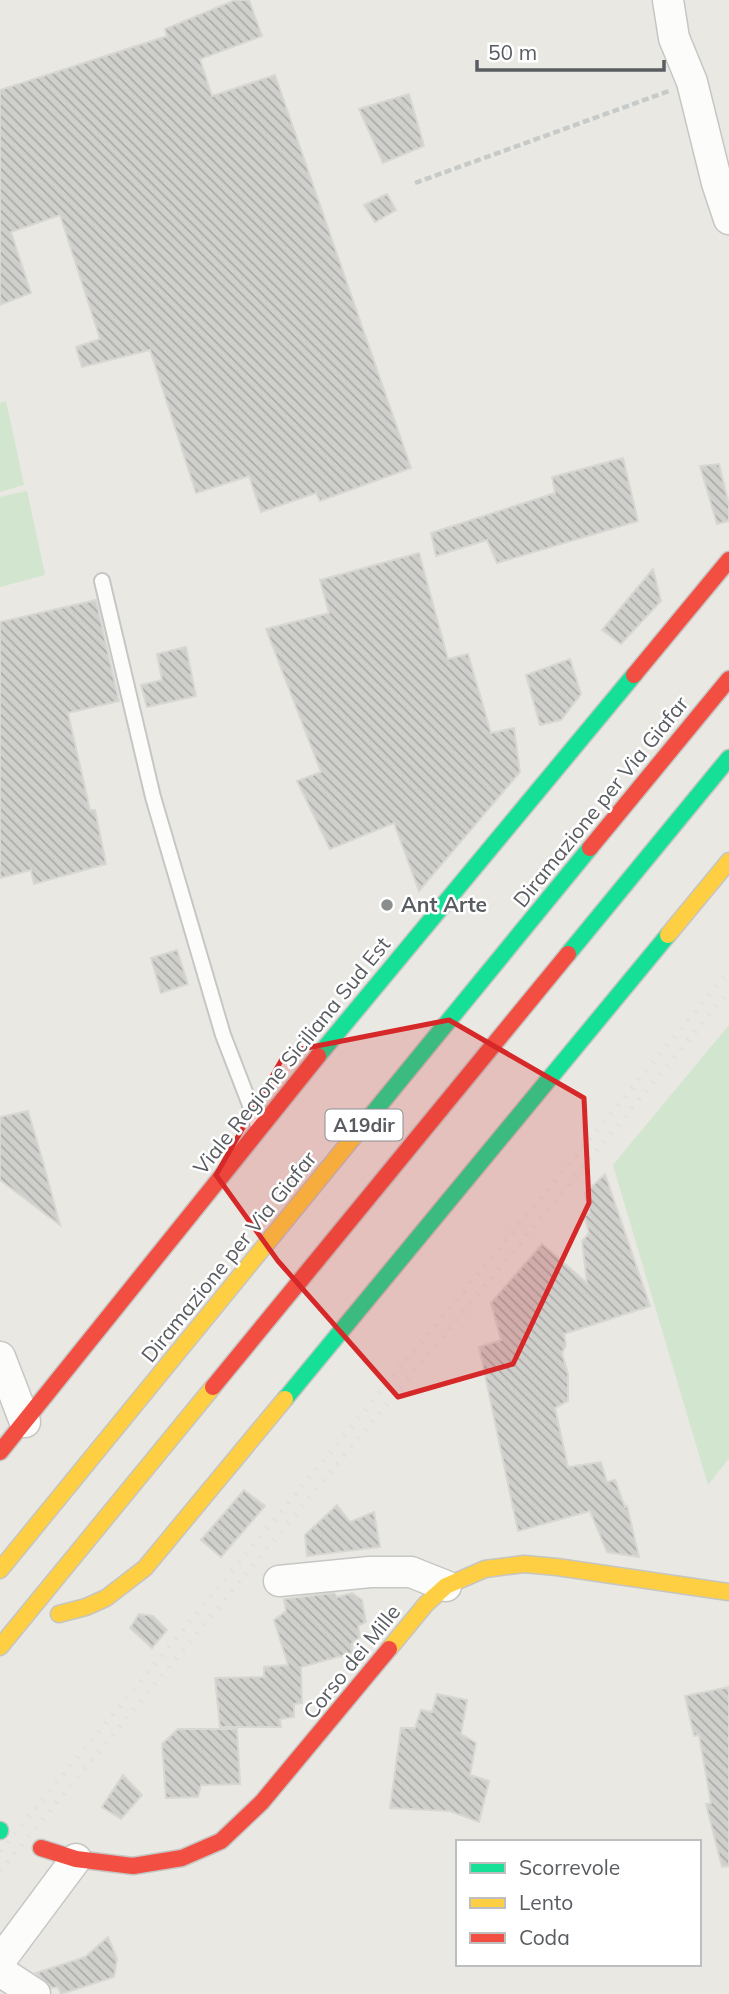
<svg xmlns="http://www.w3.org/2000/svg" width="729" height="1994" viewBox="0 0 729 1994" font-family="Mulish,sans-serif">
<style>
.grass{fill:#d1e5cf}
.building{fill:url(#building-back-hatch);stroke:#d8d7d2;stroke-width:2}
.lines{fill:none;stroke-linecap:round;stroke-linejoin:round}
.lane-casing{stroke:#c6c6c5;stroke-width:18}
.street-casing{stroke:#c6c6c5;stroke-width:33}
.fast-casing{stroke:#c5c5c3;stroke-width:19}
.slow-casing{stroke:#c5c5c3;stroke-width:19}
.jam-casing{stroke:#c5c5c3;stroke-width:19}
.path{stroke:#c6cbc9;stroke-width:4.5;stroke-dasharray:7 3.5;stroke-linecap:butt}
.lane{stroke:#fcfcfb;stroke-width:14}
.street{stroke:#fcfcfb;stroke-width:30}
.fast{stroke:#16e098;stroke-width:16}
.slow{stroke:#ffcf43;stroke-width:16}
.jam{stroke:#f24e42;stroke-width:16}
.rail{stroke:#e1e2e1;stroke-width:5;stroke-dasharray:2 9;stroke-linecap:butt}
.marked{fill:#d62828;fill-opacity:0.2;stroke:#d62828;stroke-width:5;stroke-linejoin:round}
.poi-dot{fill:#8b8e8e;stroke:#fff;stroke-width:2.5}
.labels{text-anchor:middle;stroke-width:5;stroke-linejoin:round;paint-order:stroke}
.shield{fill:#fff;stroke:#8b8e90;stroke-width:2}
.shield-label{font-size:19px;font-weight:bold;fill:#595d61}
.street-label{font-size:21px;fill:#595d61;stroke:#fff}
.poi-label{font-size:21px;font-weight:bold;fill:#595d61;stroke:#fff;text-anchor:start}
</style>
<defs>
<pattern id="building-back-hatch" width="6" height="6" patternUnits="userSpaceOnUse" patternTransform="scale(1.75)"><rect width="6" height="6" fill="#cfcfcc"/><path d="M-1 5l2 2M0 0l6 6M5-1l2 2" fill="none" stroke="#ababa9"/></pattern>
</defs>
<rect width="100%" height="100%" fill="#e9e8e3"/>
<!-- grass -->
<g class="grass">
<polygon points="6,401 24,485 0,492 0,403"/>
<polygon points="27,491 45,575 0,587 0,497"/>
<polygon points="729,1025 729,1458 708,1485 613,1165"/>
</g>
<!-- building -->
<g class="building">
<polygon points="235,0 249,0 262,36 200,59 212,96 275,75 411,468 320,501 316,493 261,512 249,476 196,493 150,350 82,367 76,347 100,339 60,215 11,232 31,293 0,305 0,90 167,36 165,29"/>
<polygon points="409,94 424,146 383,163 359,109"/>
<polygon points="387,194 396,210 375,222 364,205"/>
<polygon points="623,458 638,521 497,563 487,540 436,556 431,533 555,493 552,477"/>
<polygon points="719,464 729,505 729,521 717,524 700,466"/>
<polygon points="419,553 448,659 468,654 491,733 514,728 520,772 419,891 394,823 330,849 297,781 321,772 266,629 329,613 320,580"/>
<polygon points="653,569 661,601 621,644 602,630"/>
<polygon points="96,600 119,701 68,713 90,810 95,810 106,864 34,884 31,870 0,878 0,622"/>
<polygon points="186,647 196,696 147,707 141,685 162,680 157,654"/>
<polygon points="570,659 581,694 561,720 540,725 526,675"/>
<polygon points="177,950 188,984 161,993 151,958"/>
<polygon points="28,1111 43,1162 60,1225 0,1180 0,1117"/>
<polygon points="605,1174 650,1306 564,1334 566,1345 562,1353 568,1374 568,1401 555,1408 568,1467 601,1462 607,1482 615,1480 625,1507 627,1506 639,1557 607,1552 590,1511 518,1531 479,1347 501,1340 491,1303 542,1244 587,1283 582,1241 589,1233 584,1216 590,1213 585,1193"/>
<polygon points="244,1490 265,1506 221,1557 201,1540"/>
<polygon points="337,1505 350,1522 374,1512 380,1547 307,1556 305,1535"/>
<polygon points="334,1593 337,1597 352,1593 362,1600 366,1622 358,1626 360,1637 352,1643 352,1653 301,1667 302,1703 294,1704 294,1717 280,1719 281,1727 220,1727 215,1678 264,1677 264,1667 288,1665 274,1620 286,1611 284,1599"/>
<polygon points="139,1614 153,1616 167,1630 152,1648 130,1628"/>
<polygon points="729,1687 729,1866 722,1867 706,1804 711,1803 699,1735 694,1736 685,1696"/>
<polygon points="437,1694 467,1700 461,1734 476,1743 470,1775 489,1781 479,1822 450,1811 390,1808 401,1728 415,1728 421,1710 432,1712"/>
<polygon points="178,1729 237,1729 240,1784 201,1785 198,1797 166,1798 162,1744"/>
<polygon points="123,1775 142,1795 121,1819 102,1807"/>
<polygon points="108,1937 117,1959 114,1977 61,1994 58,1987 51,1988 36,1973 85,1957"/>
</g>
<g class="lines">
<defs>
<polyline id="lane" points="102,581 153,797 223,1035 257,1123"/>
<g id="street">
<polyline points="668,0 674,38 692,82 717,183 729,219"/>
<polyline points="0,1357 25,1422"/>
<polyline points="279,1581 370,1572 411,1572 446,1586"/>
<polyline points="0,1961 76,1859"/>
<polyline points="0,1971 35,1994"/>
</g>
<g id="fast">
<polyline points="568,954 729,758"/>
<polyline points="318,1056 634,675"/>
<polyline points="365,1123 590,848"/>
<polyline points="285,1399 668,935"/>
<polyline points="0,1830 0,1831"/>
</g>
<g id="slow">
<polyline points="668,935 729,861"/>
<polyline points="0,1570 365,1123"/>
<polyline points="59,1614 86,1607 106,1598 145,1568 285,1399"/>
<polyline points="0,1647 213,1387"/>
<polyline points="389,1649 426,1604 446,1586 485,1569 524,1564 557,1567 729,1592"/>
</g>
<g id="jam">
<polyline points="634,675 729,560"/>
<polyline points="590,848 729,679"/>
<polyline points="213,1387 568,954"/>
<polyline points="0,1452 318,1056"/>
<polyline points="41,1848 76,1859 133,1866 182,1858 221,1841 262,1802 389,1649"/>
</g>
</defs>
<!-- lane casing -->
<use href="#lane" class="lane-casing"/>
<!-- street casing -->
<use href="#street" class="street-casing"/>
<!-- fast casing -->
<use href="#fast" class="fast-casing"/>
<!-- slow casing -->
<use href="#slow" class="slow-casing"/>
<!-- jam casing -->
<use href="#jam" class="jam-casing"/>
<!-- path -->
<polyline class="path" points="415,183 669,91"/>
<!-- lane -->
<use href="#lane" class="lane"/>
<!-- street -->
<use href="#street" class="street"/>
<!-- fast -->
<use href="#fast" class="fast"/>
<!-- slow -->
<use href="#slow" class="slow"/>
<!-- jam -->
<use href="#jam" class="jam"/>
<!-- rail -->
<g class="rail">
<polyline points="0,1851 729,971"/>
<polyline points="0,1871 729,991"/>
</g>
</g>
<!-- marked area -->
<path class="marked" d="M449 1020 584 1098 589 1203 513 1364 398 1397 278 1261 216 1175 286 1052Z"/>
<!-- markers -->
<circle class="poi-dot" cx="387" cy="905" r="7"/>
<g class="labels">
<!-- shield labels -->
<rect class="shield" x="325.5" y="1109.5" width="77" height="31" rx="5"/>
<g class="shield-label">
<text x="364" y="1132">A19dir</text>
</g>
<!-- street labels -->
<g class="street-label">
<text transform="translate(601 802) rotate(-51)" y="7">Diramazione per Via Giafar</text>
<text transform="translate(292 1056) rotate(-51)" y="7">Viale Regione Siciliana Sud Est</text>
<text transform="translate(229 1257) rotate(-51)" y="7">Diramazione per Via Giafar</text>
<text transform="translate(352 1662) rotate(-51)" y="7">Corso dei Mille</text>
</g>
<!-- poi labels -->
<g class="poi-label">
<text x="401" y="912">Ant Arte</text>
</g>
</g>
<!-- legend -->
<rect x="456" y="1840" width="245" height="126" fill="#ffffff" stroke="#bdbec0" stroke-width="2"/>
<rect x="470" y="1863" width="35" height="10" fill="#16e098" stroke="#bdbec0" stroke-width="2"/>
<text x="519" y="1875" font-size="21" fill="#595d61">Scorrevole</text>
<rect x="470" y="1898" width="35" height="10" fill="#ffcf43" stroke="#bdbec0" stroke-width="2"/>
<text x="519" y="1910" font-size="21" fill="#595d61">Lento</text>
<rect x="470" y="1933" width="35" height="10" fill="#f24e42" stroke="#bdbec0" stroke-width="2"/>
<text x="519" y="1945" font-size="21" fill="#595d61">Coda</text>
<!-- scale -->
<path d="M477 60v10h187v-10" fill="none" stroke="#595d61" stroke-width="3.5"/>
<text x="488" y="60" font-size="21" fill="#595d61" stroke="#ffffff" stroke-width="5" paint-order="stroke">50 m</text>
</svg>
